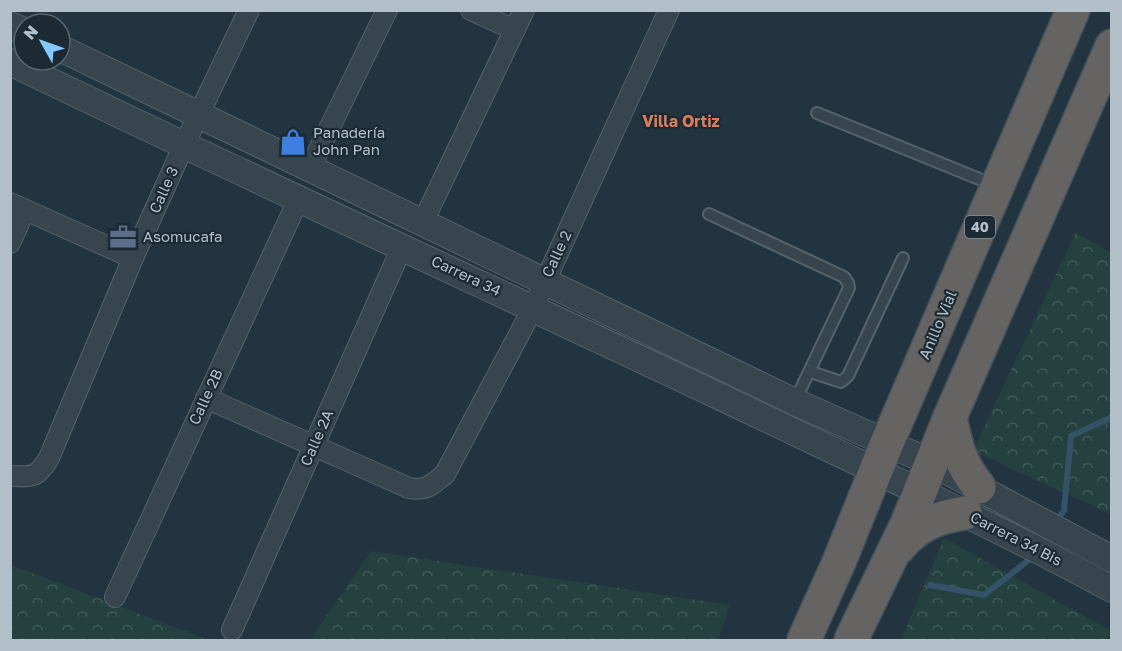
<svg xmlns="http://www.w3.org/2000/svg" width="1122" height="651" viewBox="0 0 1122 651" font-family="'Golos Text',sans-serif">
<style>
.forest{fill:url(#forest-crowns)}
.lines{fill:none;stroke-linecap:round;stroke-linejoin:round}
.stream{stroke:#355368;stroke-width:6}
.service-casing{stroke:#55636d;stroke-width:14}
.minor-casing{stroke:#55636d;stroke-width:22}
.tertiary-casing{stroke:#55636d;stroke-width:28}
.trunk-casing{stroke:#42505a;stroke-width:36}
.service{stroke:#37454f;stroke-width:10}
.minor{stroke:#37454f;stroke-width:20}
.tertiary{stroke:#37454f;stroke-width:26}
.trunk{stroke:#666462;stroke-width:33}
.labels{text-anchor:middle;stroke-width:4.5;stroke-linejoin:round;paint-order:stroke}
.shield{fill:#1c2a34;stroke:#86939d;stroke-width:1.5}
.shield-label{font-size:14px;font-weight:bold;fill:#b3c0ca}
.poi-label{font-size:15px;fill:#b3c0ca;stroke:#1c2a34;text-anchor:start}
.street-label{font-size:15px;fill:#b3c0ca;stroke:#1c2a34}
.neighbourhood-label{font-size:16px;font-weight:bold;fill:#dc7d5c;stroke:#1c2a34}
</style>
<defs>
<pattern id="forest-crowns" width="20" height="18" patternUnits="userSpaceOnUse" patternTransform="scale(1.5)"><rect width="20" height="18" fill="#24413f"/><path d="M2 6a3 3 0 1 1 6 0M12 15a3 3 0 1 1 6 0" fill="none" stroke="#415b59"/></pattern>
</defs>
<rect width="100%" height="100%" fill="#223440"/>
<!-- forest -->
<g class="forest">
<polygon points="1076,232 1111,253 1111,514 973,451"/>
<polygon points="944,538 1111,631 1111,635 1103,640 901,640"/>
<polygon points="371,551 730,605 718,640 310,640"/>
<polygon points="11,565 209,640 11,640"/>
</g>
<g class="lines">
<!-- stream -->
<g class="stream">
<polyline points="1056,522 1064,510 1071,436 1112,417"/>
<polyline points="930,585 984,595 1034,556"/>
</g>
<defs>
<g id="service">
<polyline points="817,113 994,185"/>
<polyline points="709,214 844,277 848,283 849,288 795,401"/>
<polyline points="811,372 841,382 848,376 903,258"/>
</g>
<g id="minor">
<polyline points="471,10 515,30"/>
<polyline points="310,168 387,10"/>
<polyline points="10,203 133,258"/>
<polyline points="423,222 524,10"/>
<polyline points="10,243 25,210"/>
<path d="M206 398 409 488C426 491 432 485 445 474L533 308 669 10"/>
<path d="M10 476C33 477 37 478 49 458L133 258 184 145 249 10"/>
<polyline points="115,597 299,198"/>
<polyline points="232,630 402,247"/>
</g>
<g id="tertiary">
<polyline points="10,25 24,31"/>
<polyline points="60,48 795,402 932,463 1112,559"/>
<path d="M10 62C246 176 484 285 721 397 852 460 984 520 1112 589"/>
</g>
<g id="trunk">
<path d="M950 417C956 446 960 464 979 487"/>
<path d="M899 547C917 525 938 517 965 513"/>
<polyline points="804,640 839,562 887,443 1073,10"/>
<polyline points="851,640 907,524 950,417 1112,46"/>
</g>
</defs>
<!-- service casing -->
<use href="#service" class="service-casing"/>
<!-- minor casing -->
<use href="#minor" class="minor-casing"/>
<!-- tertiary casing -->
<use href="#tertiary" class="tertiary-casing"/>
<!-- trunk casing -->
<use href="#trunk" class="trunk-casing"/>
<!-- service -->
<use href="#service" class="service"/>
<!-- minor -->
<use href="#minor" class="minor"/>
<!-- tertiary -->
<use href="#tertiary" class="tertiary"/>
<!-- trunk -->
<use href="#trunk" class="trunk"/>
</g>
<!-- icons -->
<defs>
<symbol id="shop-bare" viewBox="-9 -9 18 18"><path d="M-5-2.5h2.3a2.7 3.5 0 0 1 5.4 0H5L5.5 6h-11ZM-1.5-2.5h3a1.5 2.3 0 0 0-3 0Z" fill="#3f7fe0" stroke="#1c2a34" stroke-width="2.5" paint-order="stroke"/></symbol>
<symbol id="office-bare" viewBox="-9 -9 18 18"><path d="M-6-3h4V-5.5h4V-3h4V5H-6ZM-1-4.5V-3h2v-1.5ZM-6 0V1H6V0Z" fill="#5c6f8a" stroke="#1c2a34" stroke-width="2.5" paint-order="stroke"/></symbol>
</defs>
<g fill-rule="evenodd">
<use href="#shop-bare" x="274" y="123" width="38" height="38"/>
<use href="#office-bare" x="104" y="218" width="38" height="38"/>
</g>
<g class="labels">
<!-- shield labels -->
<rect class="shield" x="965" y="216" width="30" height="22" rx="4.5"/>
<g class="shield-label">
<text x="980" y="232">40</text>
</g>
<!-- poi labels -->
<g class="poi-label">
<text x="313" y="138">Panadería<tspan x="313" dy="17">John Pan</tspan></text>
<text x="143" y="242">Asomucafa</text>
</g>
<!-- street labels -->
<g class="street-label">
<text transform="translate(164 190) rotate(-66)" y="5">Calle 3</text>
<text transform="translate(557 254) rotate(-65)" y="5">Calle 2</text>
<text transform="translate(466 276) rotate(25)" y="5">Carrera 34</text>
<text transform="translate(938 325) rotate(-67)" y="5">Anillo Vial</text>
<text transform="translate(206 397) rotate(-65)" y="5">Calle 2B</text>
<text transform="translate(317 438) rotate(-66)" y="5">Calle 2A</text>
<text transform="translate(1016 539) rotate(27)" y="5">Carrera 34 Bis</text>
</g>
<!-- neighbourhood labels -->
<g class="neighbourhood-label">
<text x="681" y="127">Villa Ortiz</text>
</g>
</g>
<!-- border -->
<rect width="1122" height="651" fill="none" stroke="#b3c0ca" stroke-width="24"/>
<!-- north arrow -->
<g transform="translate(42 42) rotate(310)"><circle r="28" fill="#1c2a34" stroke="#586670" stroke-width="1.5"/>
<path d="M0-4.5L10 22L0 15L-10 22Z" fill="#83c9ff"/>
<text y="-9" font-size="16" font-weight="bold" text-anchor="middle" fill="#b3c0ca">N</text>
</g>
</svg>
